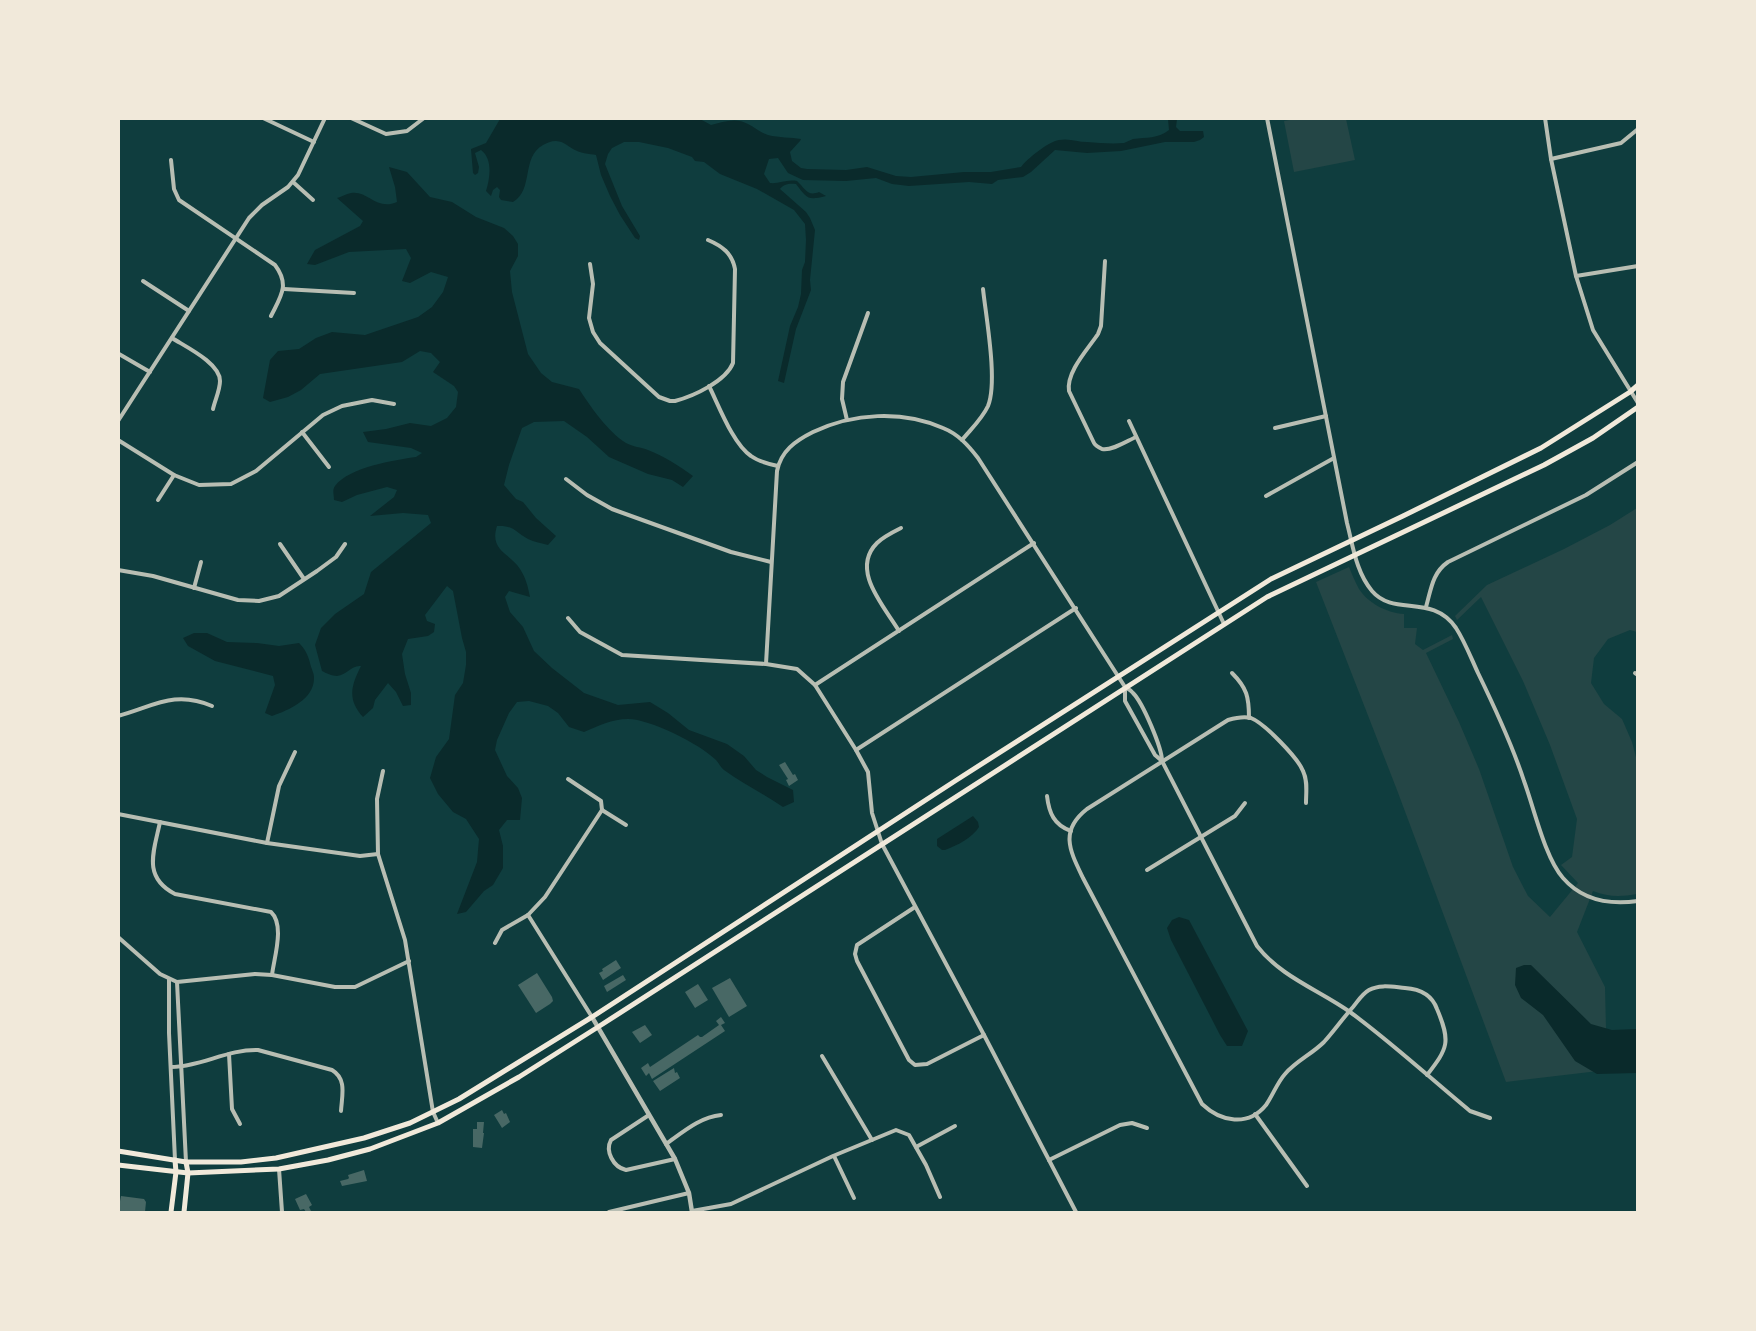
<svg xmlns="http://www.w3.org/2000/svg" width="1756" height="1331" viewBox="0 0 1756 1331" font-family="'IBM Plex Sans',sans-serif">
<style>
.green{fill:#244646}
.water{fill:#0a2a2b}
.building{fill:#486865}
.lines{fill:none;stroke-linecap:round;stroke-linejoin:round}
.minor{stroke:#b8beb3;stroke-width:4}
.tertiary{stroke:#b8beb3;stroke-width:4.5}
.secondary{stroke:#f1e9da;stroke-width:5}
.primary{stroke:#f1e9da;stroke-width:5}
</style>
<rect width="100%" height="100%" fill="#0f3d3e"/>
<!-- green -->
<g class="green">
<polygon points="1295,119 1346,119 1355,160 1294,172 1284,121"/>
<path d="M1637 508V632L1630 630 1608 639 1594 658 1591 683 1604 704 1622 719 1632 742 1637 761V894C1621 897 1608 897 1593 891L1577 932 1605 987 1607 1070 1506 1082 1397 790 1316 582 1349 567C1352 574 1355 582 1359 589 1368 603 1387 613 1404 614V628H1417L1415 644 1423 650 1452 635 1453 639 1426 653 1459 722 1479 769 1513 867 1528 896 1550 917 1578 883 1561 865 1572 857 1577 819 1550 745 1523 681 1481 597 1457 620 1455 616 1487 585 1564 549 1610 525Z"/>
</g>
<!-- water -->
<g class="water">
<path d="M700 119 711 125C723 122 736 117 748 124 755 127 760 133 768 135 779 138 791 137 801 139L800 141 790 152 792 161 801 168 807 169 846 170 867 167 896 176 911 177 964 172H991L1021 167C1028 158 1048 142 1059 140 1070 138 1077 142 1087 142 1099 143 1112 144 1124 143 1127 142 1130 140 1133 139 1147 137 1157 139 1169 130L1168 119H1177L1176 127 1180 131H1203L1204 137 1200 140 1194 142H1165L1121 151 1087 153 1055 150 1031 172 1023 177 998 180 992 184 969 182 909 186 892 184 876 178 846 181 803 180 788 173 778 158 769 159 764 174 770 183C779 184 787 179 797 181 805 188 807 197 819 192L826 196C807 201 807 198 796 184 790 183 783 184 780 189L806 212 810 218 815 230 810 280 811 290 796 329 784 383 778 381 790 326 798 307 801 294 802 270 805 262 806 240 805 224 794 210 757 189 720 174 704 162 695 161 692 157 668 148 639 142H624L612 148 608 154 605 164 622 206 640 236 639 240 635 238 620 215 610 196 601 175 596 155C590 154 579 153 573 149 566 145 565 142 556 141 551 141 547 143 543 145 521 157 534 190 513 202L501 200 499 197 500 190 497 187 493 190 491 196 486 191C490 178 493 159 481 150L475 153 479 167 478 173 475 175 473 173 471 149 486 143 500 119Z"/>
<path d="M389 167 407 172 430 197 452 202 476 217 504 228 513 236 518 244V256L510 271 512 292 528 354 541 373 552 382 579 389C590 406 608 432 626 443 633 447 641 447 648 450 664 456 679 466 693 476L683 487 672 480 648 474 609 457 587 437 564 421 534 422 522 428 509 465 504 485 516 499 523 502 536 518 556 536 548 545C542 543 534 542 528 539 515 532 514 525 497 526 489 551 510 553 520 569 526 578 528 587 530 597L509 591 505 597 510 612 523 627 534 651 552 668 584 693 618 705 650 702 668 713 689 730 727 744 744 756 756 770 767 777 793 790 794 802 783 807C764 794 743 784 724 770 720 767 719 763 716 760 700 744 650 719 628 719 612 719 598 726 584 732L569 727 558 713 548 706 529 701 517 702 509 713 497 740 495 750 507 776 518 788 522 798 520 820H507L499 830 503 846V868L493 885 484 891 466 912 457 914 477 862 479 839 466 819 453 812 438 794 430 778 436 757 449 739 455 695 463 683 466 665V652L462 638 453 591 447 586 425 615 427 621 435 624 434 632 428 636 408 639 402 654 405 674 411 693V705L403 706 396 692 388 683 375 700 373 708 363 717C347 699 351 686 361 666 351 665 347 675 337 676 332 676 326 673 322 671L315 645 321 628 335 614 364 594 371 572 431 523 428 515 403 513 370 516 394 497 397 490 387 487 357 495 342 502 334 500C334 495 332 490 335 486 349 467 395 460 416 457L422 453 411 448 368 442 363 432 386 429 410 423 431 426 447 418 456 407 458 392 454 386 433 372 440 362 431 353 420 351 402 362 320 374 301 390 288 397 270 402 263 398 270 360 278 351 299 349 316 338 332 332 365 335 418 317 432 307 443 292 448 277 431 272 410 283 402 281 411 258 406 249 349 252 315 265 307 264 315 250 360 226 363 221 337 198C341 197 346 194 351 193 368 190 376 211 397 202L395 187Z"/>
<path d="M194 633H207L227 642 257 643 279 646 299 643C305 649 308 655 310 663 311 668 314 673 314 677 315 699 289 710 272 716L265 713 275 685 273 676 215 661 188 646 183 638Z"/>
<path d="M973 816 978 822 979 827C972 838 958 845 945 850H942L937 846V839Z"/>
<polygon points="1179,917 1189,920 1248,1031 1242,1046 1227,1046 1220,1035 1171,940 1167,928 1172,920"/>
<polygon points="1524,965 1531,965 1591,1024 1612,1030 1637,1029 1637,1073 1597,1074 1575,1061 1543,1015 1521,998 1515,985 1516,968"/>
</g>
<!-- building -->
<g class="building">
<polygon points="785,762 793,775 795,774 798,780 789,786 786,780 788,779 779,765"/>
<polygon points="616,960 621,968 603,980 599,973 603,971 602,969"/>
<polygon points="537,973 552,997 553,1001 550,1004 536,1013 518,985"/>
<polygon points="623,975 626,980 607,992 604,986"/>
<polygon points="730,978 747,1006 729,1017 712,988"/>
<polygon points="698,984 708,1000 695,1008 685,992"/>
<polygon points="721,1017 725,1023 721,1025 725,1031 652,1079 649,1073 646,1076 641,1068 648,1063 650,1067 698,1035 700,1037 702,1037 719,1025 716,1021"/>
<polygon points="645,1025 652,1035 640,1043 632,1032"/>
<polygon points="674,1068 675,1073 677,1072 680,1078 660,1091 653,1081"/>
<polygon points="502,1110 504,1114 506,1113 510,1122 502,1128 494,1115"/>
<polygon points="477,1122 484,1122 483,1133 484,1133 482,1148 473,1147 473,1129 477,1129"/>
<polygon points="364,1170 367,1181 342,1186 340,1181 348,1179 349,1178 348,1175"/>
<polygon points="306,1194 312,1205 309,1207 311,1211 308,1212 306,1212 304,1209 300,1210 295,1199"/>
<polygon points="121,1196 144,1199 146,1202 145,1212 118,1212"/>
</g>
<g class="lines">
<!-- minor -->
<g class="minor">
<polyline points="263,118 314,142"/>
<polyline points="351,118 386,134 407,131 424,118"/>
<path d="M1267 118 1347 523C1353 546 1356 572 1372 591 1394 617 1432 593 1456 628 1465 642 1471 658 1478 673 1495 708 1512 744 1524 781 1534 808 1545 858 1563 878 1582 900 1610 905 1638 901"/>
<polyline points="1545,118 1551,159 1576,276 1593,330 1638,403"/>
<polyline points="1551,159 1621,143 1638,129"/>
<path d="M171 160 174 189 179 200 275 265C290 285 281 296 271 316"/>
<polyline points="293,182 313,200"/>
<path d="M1105 261 1101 326 1098 334C1088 349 1066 372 1069 391L1094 443C1095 445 1100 448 1102 449 1112 451 1127 441 1136 437"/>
<path d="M590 264 593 284 589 318 593 332 600 343 659 397 670 401H675C694 396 726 381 733 363L735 269C732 253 722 246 708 240"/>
<polyline points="1576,276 1638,266"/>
<polyline points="143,281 189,311"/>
<polyline points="284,289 354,293"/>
<path d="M172 338C186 347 220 363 220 381 220 390 215 400 213 409"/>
<polyline points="119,354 150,372"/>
<path d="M709 386C719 406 733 444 751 456 759 462 769 464 778 466"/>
<polyline points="847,420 842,399 843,382 868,313"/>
<polyline points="118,421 249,218 262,205 288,187 298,175 325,118"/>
<polyline points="1129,421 1224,624"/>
<polyline points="1275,428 1326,416"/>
<polyline points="302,432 329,467"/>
<polyline points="118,440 174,475 199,485 231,484 256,471 323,415 342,406 372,400 394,404"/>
<path d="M962 440C971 429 982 419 988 406 998 382 986 317 983 289"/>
<polyline points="566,479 587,495 612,509 731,552 771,562"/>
<polyline points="1266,496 1334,458"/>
<polyline points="158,500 174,475"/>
<polyline points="280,544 304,579"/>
<polyline points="118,570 153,576 238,600 259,601 279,596 317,571 336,557 345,544"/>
<polyline points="194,588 201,562"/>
<path d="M1426 607C1431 590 1432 573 1448 562L1586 495 1638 462"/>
<polyline points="568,618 580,632 622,655 766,664 797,669 815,685 856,750 868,772 872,813 882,844 984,1035 1076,1212"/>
<path d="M899 631C884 606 850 570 877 543 883 537 893 532 901 528"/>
<path d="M766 664 777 471C781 451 795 441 813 432 853 413 902 410 943 428 958 434 968 445 978 458L1125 687C1128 689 1131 690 1133 693 1143 703 1162 748 1162 761L1257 946C1281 977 1319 990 1350 1012 1391 1042 1430 1078 1470 1111L1490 1118"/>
<path d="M1232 673C1247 688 1249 697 1249 718"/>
<polyline points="1635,673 1638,675"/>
<polyline points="815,685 1034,543"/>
<polyline points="1125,687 1125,701 1155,755 1162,761"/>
<path d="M118 716C154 706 175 690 212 706"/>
<polyline points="856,750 1076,608"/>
<polyline points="383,771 377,799 378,854 405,940 433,1112 438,1123"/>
<polyline points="568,779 601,801 602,810"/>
<path d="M1047 796C1049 813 1054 825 1071 831"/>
<path d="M1306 803C1306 792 1308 781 1303 771 1298 758 1264 723 1251 718 1243 716 1235 718 1228 720L1087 809C1059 831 1070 851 1083 878L1202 1104C1221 1122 1248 1127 1266 1105 1273 1095 1277 1083 1285 1074 1296 1061 1312 1054 1324 1042 1334 1031 1343 1018 1353 1007 1358 1001 1362 994 1369 990 1380 984 1393 987 1405 988 1419 989 1432 995 1437 1009 1451 1042 1448 1048 1427 1075"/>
<polyline points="602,810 626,825"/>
<polyline points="118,814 267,843 360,856 378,854"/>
<path d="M160 822C154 851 142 877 175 894L271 912C285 925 274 958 272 975"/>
<polyline points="267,843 279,786 295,752"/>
<polyline points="1147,870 1235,816 1245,803"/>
<polyline points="915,907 857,945 855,954 857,961 909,1060 915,1065 927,1064 984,1035"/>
<polyline points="528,915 592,1017"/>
<polyline points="118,937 160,974 177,982 255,974 272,975 335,987 355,987 409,961"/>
<polyline points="495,943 502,930 528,915 545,897 602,810"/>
<polyline points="169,979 169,1033 175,1160"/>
<polyline points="177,982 186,1162"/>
<polyline points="229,1054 232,1109 240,1124"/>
<polyline points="822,1056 872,1140"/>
<path d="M171 1067C200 1067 228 1049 258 1050L332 1070C347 1079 342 1095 341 1111"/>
<polyline points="1255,1114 1307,1186"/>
<path d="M649 1115 611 1140C605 1151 613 1167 626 1170L675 1159"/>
<path d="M666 1144C683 1132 700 1117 721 1115"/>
<polyline points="916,1147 955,1126"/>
<polyline points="834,1156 854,1198"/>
<polyline points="1049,1160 1120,1125 1132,1123 1147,1128"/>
<polyline points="279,1169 282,1212"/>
<polyline points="692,1211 731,1204 833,1156 896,1130 909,1135 926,1165 940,1197"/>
<polyline points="609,1212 689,1193"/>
</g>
<!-- tertiary -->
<polyline class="tertiary" points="592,1017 675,1159 689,1193 692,1212"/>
<!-- secondary -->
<g class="secondary">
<polyline points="171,1212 176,1172 175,1160"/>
<polyline points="184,1212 188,1173 186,1162"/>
</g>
<!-- primary -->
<g class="primary">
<polyline points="118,1151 186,1162 241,1162 276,1158 364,1138 410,1123 459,1099 592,1017 955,781 1271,579 1403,516 1541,448 1630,392 1638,385"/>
<polyline points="118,1165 188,1173 279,1169 328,1160 370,1149 438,1123 519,1077 598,1027 1267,597 1544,465 1593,438 1638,407"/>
</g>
</g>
<!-- border -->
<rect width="1756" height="1331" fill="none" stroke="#f1e9da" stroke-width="240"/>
</svg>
